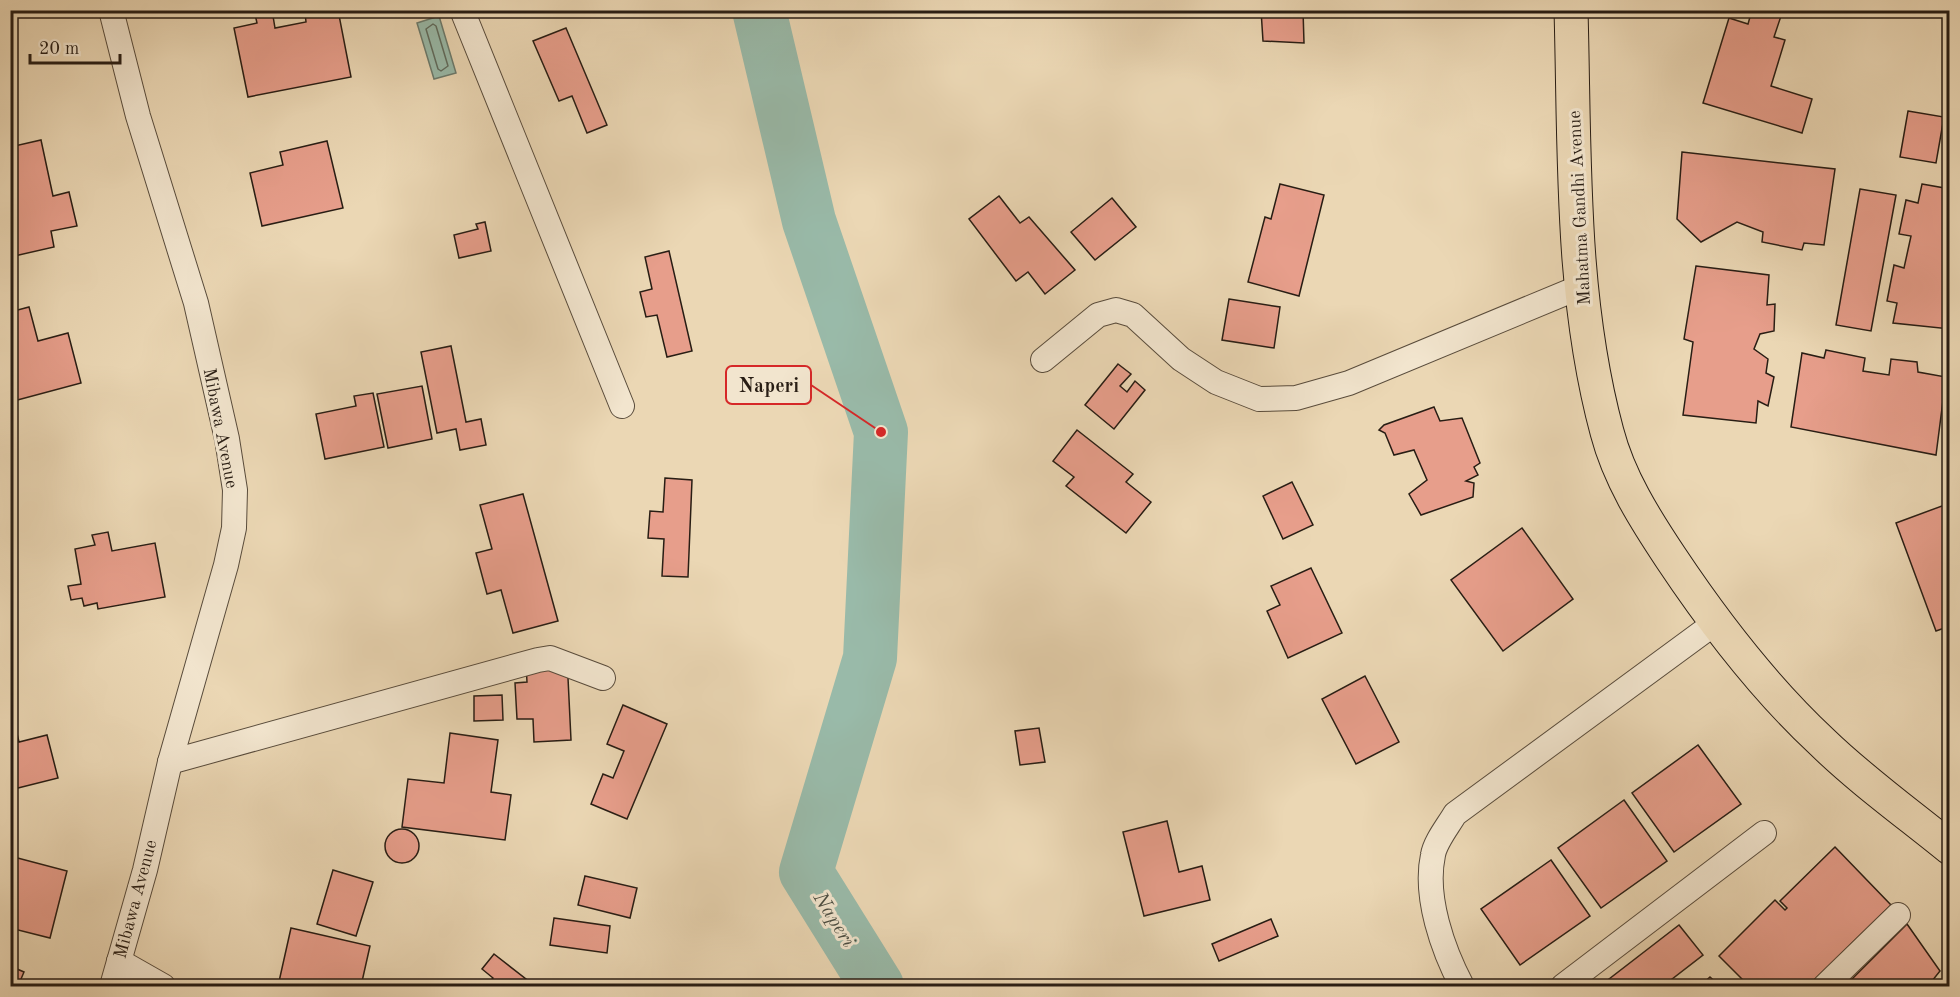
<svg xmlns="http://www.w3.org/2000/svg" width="1960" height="997" viewBox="0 0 1960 997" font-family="'Old Standard TT',serif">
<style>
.water{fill:#99baa9;stroke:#6c7b6d;stroke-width:1.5}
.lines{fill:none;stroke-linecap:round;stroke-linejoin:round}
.shore{stroke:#606c5e;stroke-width:1.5}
.river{stroke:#99baa9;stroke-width:54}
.building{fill:#e79e8b;stroke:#281d14;stroke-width:1.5}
.street-casing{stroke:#594c3c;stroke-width:26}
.primary-casing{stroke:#281d14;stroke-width:35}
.street{stroke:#f2e5ce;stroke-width:24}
.primary{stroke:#ebd7b4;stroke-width:33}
.labels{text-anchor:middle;stroke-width:6;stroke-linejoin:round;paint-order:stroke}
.street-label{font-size:18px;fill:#281d14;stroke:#f2e5ce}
.water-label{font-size:20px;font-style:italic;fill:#4a4c41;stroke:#f2e5ce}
.leader{fill:none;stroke:#d62828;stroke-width:2}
.callout-dot{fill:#d62828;stroke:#f2e5ce;stroke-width:2}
.callout{fill:#f2e5ce;stroke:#d62828;stroke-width:2}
.callout-label{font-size:20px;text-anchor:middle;font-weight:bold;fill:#281d14}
</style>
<rect width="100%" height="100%" fill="#ebd7b4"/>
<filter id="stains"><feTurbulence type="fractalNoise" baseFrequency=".00333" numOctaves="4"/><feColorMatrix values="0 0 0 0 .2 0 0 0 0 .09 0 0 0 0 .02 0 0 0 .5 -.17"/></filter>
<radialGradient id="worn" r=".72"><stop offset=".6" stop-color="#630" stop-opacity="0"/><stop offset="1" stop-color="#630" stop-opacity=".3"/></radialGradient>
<!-- water -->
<polygon class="water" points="439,16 456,73 434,79 417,23"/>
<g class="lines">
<!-- shore -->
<polygon class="shore" points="433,24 436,26 448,66 441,71 438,69 426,29"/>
<!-- river -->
<polyline class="river" points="759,10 809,221 881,432 870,658 806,872 877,986"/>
</g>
<!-- building -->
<g class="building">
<polygon points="254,10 272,10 275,28 306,22 305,13 338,10 351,77 248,97 234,28 257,23"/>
<polygon points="1261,10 1303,10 1304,43 1263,41"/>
<polygon points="1752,10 1783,10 1774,37 1785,40 1771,86 1812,99 1802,133 1703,103 1729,18 1748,24"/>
<polygon points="566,28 607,125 587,133 572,96 559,101 533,41"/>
<polygon points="1908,111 1944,117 1936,163 1900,157"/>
<polygon points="41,140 53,196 69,192 77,226 51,231 54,247 10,257 10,147"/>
<polygon points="327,141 343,208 262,226 250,173 283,165 280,152"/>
<polygon points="1682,152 1835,169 1824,245 1804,243 1802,250 1762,242 1763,232 1737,222 1701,242 1677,219"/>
<polygon points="1280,184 1324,195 1299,296 1248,282 1265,217 1271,219"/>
<polygon points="1922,184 1950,189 1950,329 1893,323 1897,303 1887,301 1894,265 1904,268 1911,236 1899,234 1906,200 1918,203"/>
<polygon points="1860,189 1896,195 1871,331 1836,325"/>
<polygon points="999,196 1020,223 1029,217 1075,270 1045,294 1028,272 1016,281 969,219"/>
<polygon points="1112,198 1136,227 1095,260 1071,232"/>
<polygon points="485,222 491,251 459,258 454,235 478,229 476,224"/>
<polygon points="669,251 692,351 667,357 657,315 646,317 640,292 652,289 645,257"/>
<polygon points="1696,266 1769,275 1767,305 1775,304 1774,331 1760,334 1754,349 1768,359 1766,373 1774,377 1768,406 1758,401 1756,423 1683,415 1693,342 1684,339"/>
<polygon points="1229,299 1280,307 1274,348 1222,340"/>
<polygon points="29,307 38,341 68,333 81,383 10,402 10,312"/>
<polygon points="451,346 466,422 481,419 486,445 460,450 456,429 437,433 421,352"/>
<polygon points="1826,350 1865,358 1863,371 1889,375 1891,359 1917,362 1918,372 1946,377 1936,455 1791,427 1802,353 1824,358"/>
<polygon points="1118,364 1131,374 1120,386 1127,392 1135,381 1145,390 1114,429 1085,405"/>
<polygon points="422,386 432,439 388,448 377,394"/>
<polygon points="373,393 384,447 325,459 316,414 356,406 354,396"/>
<polygon points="1434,407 1440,421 1462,418 1480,463 1474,467 1478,475 1466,481 1474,483 1473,497 1421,515 1409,494 1427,480 1414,450 1394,455 1385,433 1379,430 1384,425"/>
<polygon points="1077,430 1133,474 1126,482 1151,502 1126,533 1066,486 1074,477 1053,461"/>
<polygon points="665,478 692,480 688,577 662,576 664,539 648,538 650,511 663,512"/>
<polygon points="1292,482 1313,525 1283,539 1263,496"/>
<polygon points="523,494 558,621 513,633 501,590 487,594 476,553 492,549 480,505"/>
<polygon points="1950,503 1950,626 1936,631 1896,523"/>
<polygon points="1522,528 1573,599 1503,651 1451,580"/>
<polygon points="108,532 112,551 155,543 165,597 98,609 97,603 84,606 82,598 71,600 68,586 81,584 75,549 95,545 92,535"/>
<polygon points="1311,568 1342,633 1288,658 1267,611 1280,605 1271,586"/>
<polygon points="548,664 568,678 571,740 534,742 533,719 517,719 515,683 527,682 526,665"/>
<polygon points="1365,676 1399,742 1356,764 1322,699"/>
<polygon points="502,695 503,720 474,721 474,696"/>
<polygon points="10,705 19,742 47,735 58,778 10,790"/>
<polygon points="623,705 667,724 627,819 591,804 603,774 613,778 624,751 607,744"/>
<polygon points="1039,728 1045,762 1020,765 1015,731"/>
<polygon points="450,733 498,740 491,792 511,795 505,840 402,827 408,779 444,783"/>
<polygon points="1698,745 1741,804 1674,852 1632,793"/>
<polygon points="1624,800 1667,861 1601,908 1558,848"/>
<polygon points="1167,821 1179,872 1202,866 1210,900 1144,916 1123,832"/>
<circle cx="402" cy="846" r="17"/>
<polygon points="1835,847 1891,905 1808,986 1749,986 1719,956 1775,900 1785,910 1787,908 1780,901"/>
<polygon points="10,856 67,871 50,938 10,928"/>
<polygon points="1551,860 1590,916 1520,965 1481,909"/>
<polygon points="333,870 373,882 356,936 317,924"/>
<polygon points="585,876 637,888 630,918 578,905"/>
<polygon points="554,918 610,926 607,953 550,945"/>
<polygon points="1271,919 1278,936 1219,961 1212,944"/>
<polygon points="1907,924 1940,971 1928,986 1845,986"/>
<polygon points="1679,925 1703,955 1663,986 1600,986"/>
<polygon points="291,928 370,946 361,986 278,986"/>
<polygon points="494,954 535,986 486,986 493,978 482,969"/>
<polygon points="10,966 24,972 18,986 10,986"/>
<polygon points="1710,977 1720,986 1700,986"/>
</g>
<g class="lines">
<defs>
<g id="street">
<polyline points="111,10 138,116 196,303 227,439 235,490 234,528 226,565 170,762 145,870 112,986"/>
<polyline points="462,10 622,406"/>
<polyline points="1043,360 1098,315 1116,310 1133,315 1181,359 1216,382 1259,399 1296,398 1349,383 1580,287"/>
<polyline points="170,762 538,660 550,658 603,678"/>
<polyline points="119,961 163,986"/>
<path d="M1462 986C1443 950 1424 897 1433 855 1435 842 1448 826 1455 814L1715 623"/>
<polyline points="1563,986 1764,833"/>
<polyline points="1825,986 1898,915"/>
</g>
<path id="primary" d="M1571 10C1575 152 1570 295 1607 432 1619 478 1645 519 1671 558 1715 624 1763 687 1822 742 1861 780 1907 813 1950 848"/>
</defs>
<!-- street casing -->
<use href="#street" class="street-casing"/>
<!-- primary casing -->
<use href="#primary" class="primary-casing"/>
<!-- street -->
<use href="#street" class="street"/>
<!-- primary -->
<use href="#primary" class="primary"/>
</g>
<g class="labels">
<!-- street labels -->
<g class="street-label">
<text transform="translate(1579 208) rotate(-93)" y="6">Mahatma Gandhi Avenue</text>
<text transform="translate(221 428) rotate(79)" y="6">Mibawa Avenue</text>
<text transform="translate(135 899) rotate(-75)" y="6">Mibawa Avenue</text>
</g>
<!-- water labels -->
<g class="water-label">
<text transform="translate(835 919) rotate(58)" y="7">Naperi</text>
</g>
</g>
<!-- callouts -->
<path class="leader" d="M881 432L811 385"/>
<circle class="callout-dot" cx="881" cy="432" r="6"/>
<rect class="callout" x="726" y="366" width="85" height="38" rx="6"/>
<g class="callout-label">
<text x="769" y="392">Naperi</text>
</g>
<!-- margin -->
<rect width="1960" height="997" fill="none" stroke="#ebd7b4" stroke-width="36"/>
<rect x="12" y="12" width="1936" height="973" fill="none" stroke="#281d14" stroke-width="3"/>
<rect x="18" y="18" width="1924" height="961" fill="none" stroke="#281d14" stroke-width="1.5"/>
<!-- scale -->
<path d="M30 54v9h90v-9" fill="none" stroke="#281d14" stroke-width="3"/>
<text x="39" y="54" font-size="18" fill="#281d14" stroke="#f2e5ce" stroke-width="4.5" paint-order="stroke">20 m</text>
<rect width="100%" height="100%" filter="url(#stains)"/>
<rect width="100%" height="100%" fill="url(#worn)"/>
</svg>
